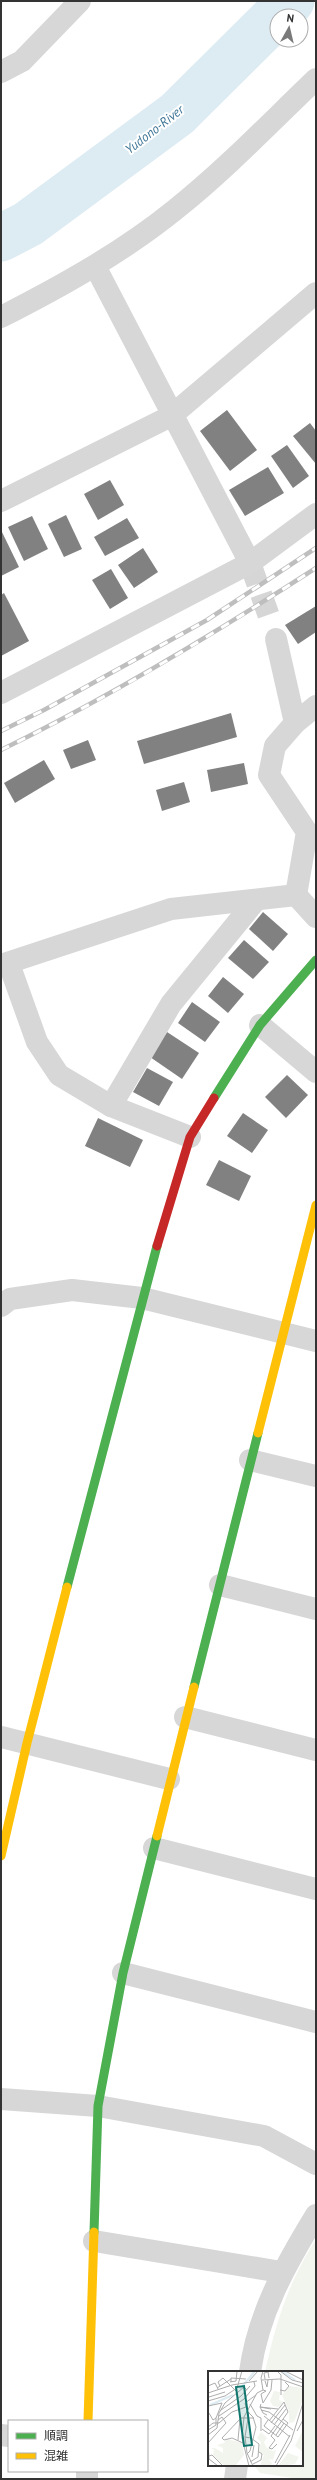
<svg xmlns="http://www.w3.org/2000/svg" width="317" height="2480" viewBox="0 0 317 2480" font-family="'PT Sans','Noto Sans JP',sans-serif">
<style>
.green{fill:#f1f5ed}
.lines{fill:none;stroke-linecap:round;stroke-linejoin:round}
.river{stroke:#ddebf3;stroke-width:47}
.building{fill:#818181}
.street-tunnel{stroke:#d6d6d6;stroke-width:22;stroke-dasharray:22 11;stroke-linecap:butt}
.street{stroke:#d7d7d7;stroke-width:22}
.fast{stroke:#4caf50;stroke-width:9}
.slow{stroke:#ffc107;stroke-width:9}
.jam{stroke:#c62828;stroke-width:9}
.rail-casing{stroke:#bebebe;stroke-width:4.5}
.rail{stroke:#fff;stroke-width:3;stroke-dasharray:9;stroke-linecap:butt}
.labels{text-anchor:middle;stroke-width:4;stroke-linejoin:round;paint-order:stroke}
.water-label{font-size:13px;font-style:italic;fill:#3f7597;stroke:#fff}
.inset-river{fill:none;stroke:#ddebf3;stroke-width:2}
.inset-road{fill:none;stroke:#adadad;stroke-width:1}
.view{fill:#0f766e;fill-opacity:0.15;stroke:#0f766e;stroke-width:2}
.inset-edge{fill:none;stroke:#333;stroke-width:2}
</style>
<rect width="100%" height="100%" fill="#fff"/>
<!-- green -->
<path class="green" d="M316 2239V2479H299L260 2473 254 2465H302V2372H265C277 2319 287 2286 316 2239Z"/>
<g class="lines">
<!-- river -->
<polyline class="river" points="1,238 28,224 177,114 291,1"/>
</g>
<!-- building -->
<g class="building">
<polygon points="227,410 257,450 230,471 200,431"/>
<polygon points="310,423 316,431 316,464 293,436"/>
<polygon points="287,445 309,476 293,488 271,456"/>
<polygon points="268,467 284,493 245,516 229,490"/>
<polygon points="110,480 124,505 98,520 84,494"/>
<polygon points="66,515 82,549 64,557 48,524"/>
<polygon points="32,516 48,549 24,561 8,527"/>
<polygon points="127,518 139,538 105,556 94,537"/>
<polygon points="1,530 19,567 1,576"/>
<polygon points="143,548 158,572 134,588 118,565"/>
<polygon points="111,569 128,598 110,609 92,580"/>
<polygon points="4,593 29,641 1,656 1,595"/>
<polygon points="316,606 316,632 298,644 285,625"/>
<polygon points="231,713 237,737 144,764 137,741"/>
<polygon points="88,740 96,760 71,769 63,750"/>
<polygon points="44,760 55,779 15,803 4,783"/>
<polygon points="244,763 248,784 211,792 207,770"/>
<polygon points="184,782 190,802 162,811 156,790"/>
<polygon points="263,912 288,934 273,951 249,929"/>
<polygon points="244,940 269,962 253,979 228,958"/>
<polygon points="223,977 244,994 228,1013 208,996"/>
<polygon points="192,1002 220,1022 205,1042 178,1023"/>
<polygon points="167,1032 199,1053 182,1079 150,1057"/>
<polygon points="147,1068 173,1082 159,1106 133,1092"/>
<polygon points="287,1075 308,1095 286,1118 265,1097"/>
<polygon points="243,1113 268,1130 252,1153 227,1136"/>
<polygon points="98,1118 143,1140 130,1167 85,1146"/>
<polygon points="219,1160 251,1176 239,1201 206,1185"/>
</g>
<g class="lines">
<!-- street-tunnel -->
<polyline class="street-tunnel" points="250,563 270,619"/>
<!-- street -->
<g class="street">
<polyline points="1,72 22,61 80,1"/>
<polyline points="95,266 250,563"/>
<path d="M1 317C62 286 123 252 176 209 226 169 270 123 316 79"/>
<polyline points="1,501 171,416 316,293"/>
<polyline points="276,639 295,723"/>
<polyline points="1,693 250,563 316,514"/>
<polyline points="296,895 307,832 269,775 275,746 295,723 316,706"/>
<polyline points="296,895 316,917"/>
<polyline points="9,964 37,1042 59,1075 111,1106 190,1137"/>
<polyline points="1,965 171,909 296,895"/>
<polyline points="260,1025 316,1072"/>
<polyline points="111,1106 171,1004 256,900"/>
<polyline points="1,1306 10,1299 72,1290 142,1298 316,1341"/>
<polyline points="250,1460 316,1476"/>
<polyline points="220,1585 316,1609"/>
<polyline points="185,1717 316,1750"/>
<polyline points="1,1737 169,1779"/>
<polyline points="154,1848 316,1889"/>
<polyline points="123,1973 316,2022"/>
<polyline points="1,2099 98,2106 264,2136 316,2164"/>
<polyline points="94,2241 281,2272"/>
<path d="M250 2372C258 2313 286 2264 316 2215"/>
<polyline points="1,2435 9,2436"/>
<polyline points="87,2479 87,2471"/>
<polyline points="235,2479 237,2465"/>
</g>
<!-- fast -->
<g class="fast">
<polyline points="214,1098 260,1025 316,960"/>
<polyline points="67,1587 157,1246"/>
<polyline points="194,1687 258,1433"/>
<polyline points="94,2232 98,2106 123,1973 157,1836"/>
</g>
<!-- slow -->
<g class="slow">
<polyline points="258,1433 316,1205"/>
<polyline points="157,1836 194,1687"/>
<polyline points="1,1856 27,1743 67,1587"/>
<polyline points="88,2421 94,2232"/>
</g>
<!-- jam -->
<polyline class="jam" points="157,1246 190,1137 214,1098"/>
<defs>
<g id="rail">
<polyline points="1,731 44,710 207,620 316,548"/>
<path d="M1 750C110 697 214 634 316 568"/>
</g>
</defs>
<!-- rail casing -->
<use href="#rail" class="rail-casing"/>
<!-- rail -->
<use href="#rail" class="rail"/>
</g>
<g class="labels">
<!-- water labels -->
<g class="water-label">
<text transform="translate(154 129) rotate(-38)" y="5">Yudono-River</text>
</g>
</g>
<!-- overview -->
<g transform="translate(208 2371)">
<rect width="95" height="95" fill="#fff"/>
<path d="M82 15 95 17V28L86 51 81 52V40L74 24ZM66 20 72 21 71 29 75 31 71 36 65 35 62 30ZM95 59V81L87 75ZM53 61 59 67 56 71 58 76 64 80 68 79 65 89 61 88 64 93 60 95H52L56 84 51 81 53 71 49 67ZM19 68 34 72 36 84 27 95H18L13 92 5 84 6 79 3 77H7L15 82V77L9 74 16 72ZM80 82 91 86 87 93 70 95Z" fill="#f1f5ed"/>
<path class="inset-river" d="M74 0 87 9M32 18 47 0M2 34 25 24"/>
<path class="inset-road" d="M69 0 73 4V24M72 0 84 9 95 12M77 0 95 9M57 8 56 2 60 1 61 7M54 9 72 8 95 16M41 10 50 0M57 10 59 16 60 9M22 11 28 10 29 0M23 11V7L38 8M0 15 7 12 10 18M12 15 10 11 15 7 28 20M9 17 23 8M55 19 58 20 53 23 55 32 63 19 64 9M72 19 77 20 81 15 77 11M0 22 24 14 49 10M1 26 17 21M0 30 17 25 29 17 34 0M42 33 49 45 53 47V60M53 33 52 36 70 38M0 35 14 32 8 47 5 49 1 42M38 36 37 32 48 24M13 39 33 25 42 15M53 39 61 41 85 59M41 41 37 66 39 82 45 95M59 44 55 42 52 36 63 38M11 45 36 28 47 15 46 11M56 45 82 66M60 49 56 55 70 66 80 52 75 48M61 50 76 31 80 41 63 65 67 69 61 77 64 78 69 73M63 52 77 34M66 54 78 38M0 56 5 52H11L24 41 38 36M54 58 61 63 67 55M0 59 8 54V47M89 60 95 49M0 64 9 57 11 42 17 32 36 16 39 19M68 64 76 52M37 66 43 67 51 73 50 86 42 91M30 69 32 48M0 72 18 52 14 46 10 49M0 72 1 88 10 95M35 72 24 67 16 69 14 67 33 47H46M39 83 42 80 48 56 45 46 40 41M1 85 4 84 15 95M44 86 46 74M67 92 82 64M45 93 53 89 54 83 51 81M41 95 34 67 36 46 49 22 55 19 53 7 55 0M68 95 83 70 95 32"/>
<path class="view" d="M36 15 44 74 36 75 28 16Z"/>
<rect width="95" height="95" class="inset-edge"/>
</g>
<!-- border -->
<rect width="317" height="2480" fill="none" stroke="#333333" stroke-width="4"/>
<!-- legend -->
<rect x="8" y="2420" width="140" height="52" fill="#ffffff" stroke="#adadad"/>
<rect x="16" y="2433" width="20" height="6" fill="#4caf50" stroke="#adadad"/>
<text x="44" y="2440" font-size="12" fill="#333333">順調</text>
<rect x="16" y="2453" width="20" height="6" fill="#ffc107" stroke="#adadad"/>
<text x="44" y="2460" font-size="12" fill="#333333">混雑</text>
<!-- north arrow -->
<g transform="translate(289 28) rotate(8)"><circle r="19" fill="#ffffff" stroke="#adadad"/>
<path d="M0-3L7 15L0 10L-7 15Z" fill="#7a7a7a"/>
<text y="-6" font-size="11" font-weight="bold" text-anchor="middle" fill="#333333">N</text>
</g>
</svg>
